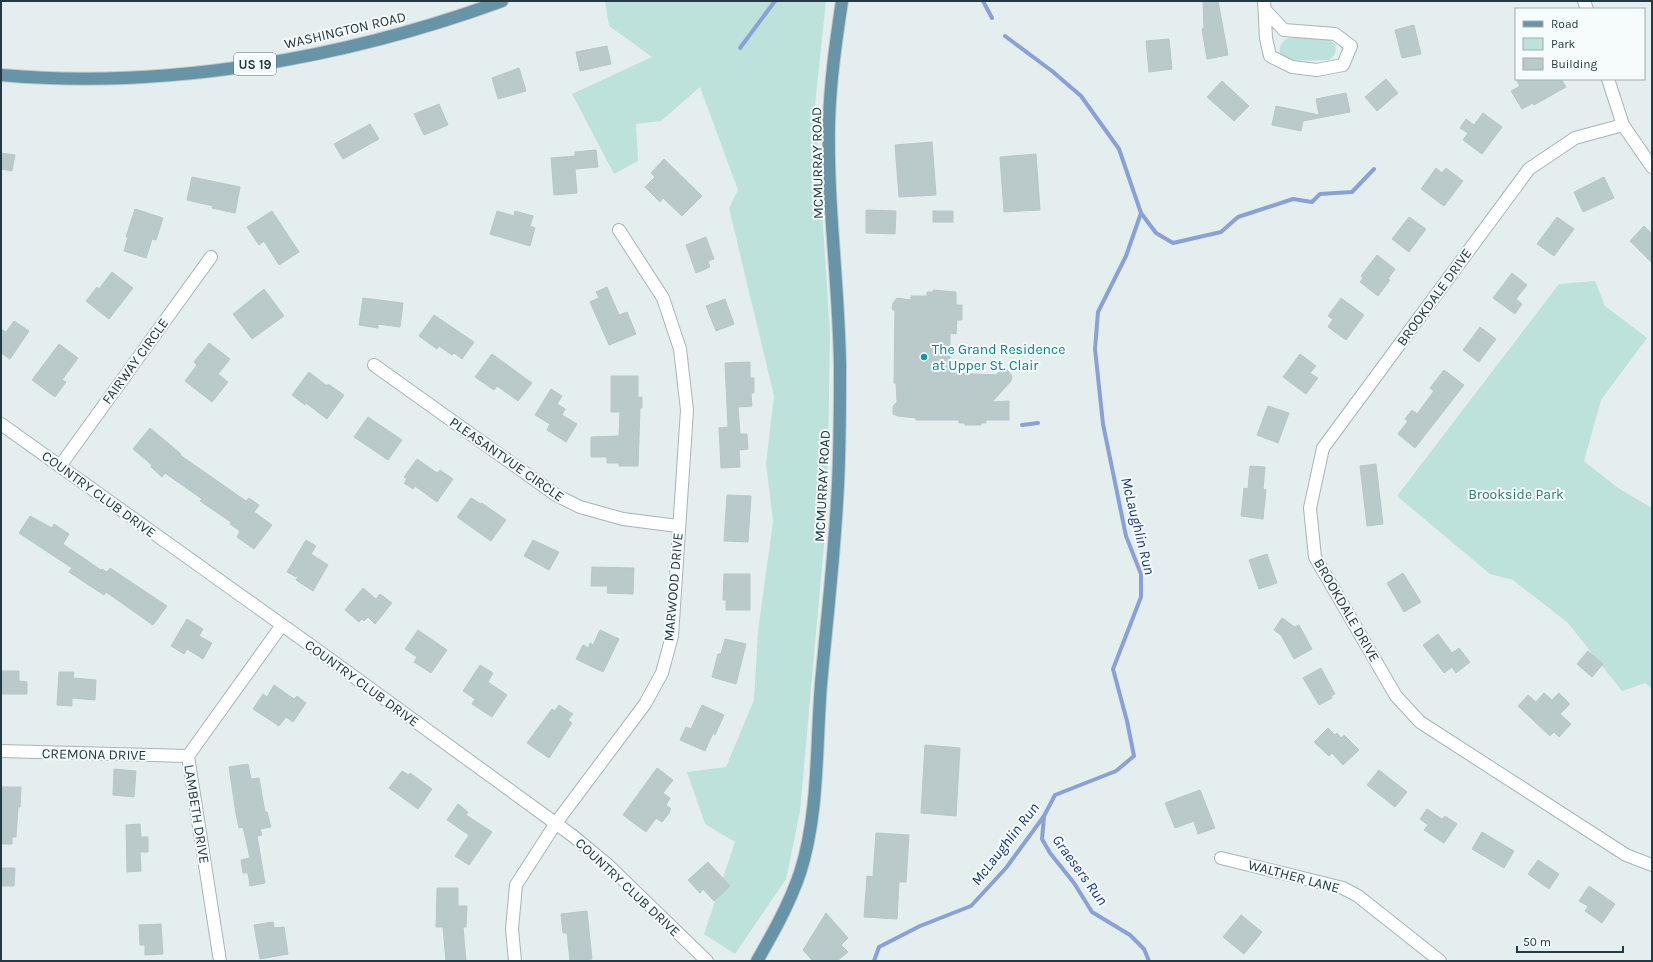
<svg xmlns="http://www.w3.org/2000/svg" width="1653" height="962" viewBox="0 0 1653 962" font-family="Karla,sans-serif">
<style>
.green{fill:#bde1db}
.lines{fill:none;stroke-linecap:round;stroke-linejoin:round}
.stream{stroke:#8aa1d7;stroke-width:4}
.building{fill:#bac9ca;stroke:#b7c7c9}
.minor-casing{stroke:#a7b4b8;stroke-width:14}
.major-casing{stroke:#c1c8ca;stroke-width:14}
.minor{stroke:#fff;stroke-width:12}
.major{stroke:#6794a7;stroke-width:12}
.culture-dot{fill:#0f9aa8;stroke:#f6fbfb;stroke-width:1.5}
.labels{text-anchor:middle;stroke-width:4;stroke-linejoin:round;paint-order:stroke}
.shield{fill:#f6fbfb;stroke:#62747a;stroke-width:1}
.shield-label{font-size:13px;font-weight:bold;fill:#223a43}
.street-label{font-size:14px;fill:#223a43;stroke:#f6fbfb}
.culture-label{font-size:14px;fill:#0d838f;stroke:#f6fbfb;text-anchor:start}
.park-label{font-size:14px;fill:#2a7c77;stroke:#f6fbfb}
.water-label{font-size:15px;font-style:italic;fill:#183683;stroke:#f6fbfb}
</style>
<rect width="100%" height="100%" fill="#e5eeef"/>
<!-- green -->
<g class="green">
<polygon points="605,1 826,1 815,105 830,333 827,511 800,811 786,879 735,954 704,934 735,842 705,824 687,772 726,767 754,700 758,631 773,522 766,463 774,396 729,208 738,190 700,87 661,121 636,124 638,161 614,174 572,94 652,57 609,26"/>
<path d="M1289 38H1327L1335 44C1337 51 1335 56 1329 60 1320 60 1291 62 1284 58 1276 52 1280 41 1289 38Z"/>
<polygon points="1595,281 1605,306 1647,338 1601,400 1584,461 1618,488 1652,508 1652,689 1645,683 1622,691 1568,623 1513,580 1490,574 1397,496 1559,284"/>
</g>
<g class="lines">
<!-- stream -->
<g class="stream">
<polyline points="983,1 992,18"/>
<polyline points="740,48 775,1"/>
<polyline points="1141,213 1156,233 1173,243 1221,232 1238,217 1293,199 1312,202 1320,194 1352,192 1374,169"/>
<polyline points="1022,425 1038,423"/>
<polyline points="1044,817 1042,839 1050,853 1074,883 1092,912 1130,935 1144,949 1149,961"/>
<polyline points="874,961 879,947 920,926 971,906 1006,868 1044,816 1055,795 1116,771 1134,756 1127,721 1113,669 1141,597 1141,574 1126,536 1103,424 1095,349 1098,312 1126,256 1141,213 1119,149 1081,96 1052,71 1005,36"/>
</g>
</g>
<!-- building -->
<g class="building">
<polygon points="1203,1 1218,1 1228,55 1207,59 1202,29 1204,28"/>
<polygon points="1414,25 1421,54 1402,58 1395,30"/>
<polygon points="1169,39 1172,69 1149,72 1146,41"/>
<polygon points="607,46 611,64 580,71 576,52"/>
<polygon points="519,68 526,91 498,99 492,78"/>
<polygon points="1386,79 1398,93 1377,111 1365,97"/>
<polygon points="1516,79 1561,79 1566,87 1534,105 1533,103 1522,109 1511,91 1520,86"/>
<polygon points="1222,81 1249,106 1234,121 1207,97"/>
<polygon points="1346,93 1350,112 1303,121 1301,131 1272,125 1276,106 1319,115 1316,99"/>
<polygon points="439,104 448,125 424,135 414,114"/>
<polygon points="1483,113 1502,127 1482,154 1463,140 1468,133 1460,128 1466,119 1474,125"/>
<polygon points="370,124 379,139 343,159 334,144"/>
<polygon points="932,142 936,195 899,197 895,145"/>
<polygon points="596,150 598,167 575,169 577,193 554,195 551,158 575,156 575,152"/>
<polygon points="1,153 15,155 12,171 1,169"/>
<polygon points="1036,154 1040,210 1004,212 1000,157"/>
<polygon points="664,159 702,196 682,216 663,198 660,202 645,187 655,177 651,173"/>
<polygon points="1436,168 1442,173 1446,168 1463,181 1444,206 1421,189"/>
<polygon points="192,177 240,187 235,213 212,208 213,206 187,200"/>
<polygon points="1604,177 1614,198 1583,212 1574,192"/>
<polygon points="135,209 163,218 156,240 152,239 146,258 124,251 128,237 126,237"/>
<polygon points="866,210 896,211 895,234 866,233"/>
<polygon points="272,211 299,252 279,265 264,241 259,245 247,227"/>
<polygon points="497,211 514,216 515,211 533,216 530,226 535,228 530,246 490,234"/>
<rect x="933" y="211" width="20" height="11"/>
<polygon points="1409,217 1426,229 1409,252 1392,239"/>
<polygon points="1557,217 1574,229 1554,256 1537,244"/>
<polygon points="1644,226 1652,234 1652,263 1630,241"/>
<polygon points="706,237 714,259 708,261 710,267 696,273 686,245"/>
<polygon points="1377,255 1395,269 1388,279 1390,280 1378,296 1360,282 1363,278 1361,276"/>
<polygon points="112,272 133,288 109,319 86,301 97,287 99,289"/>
<polygon points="1512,273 1527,285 1516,299 1522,304 1515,314 1493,298"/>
<polygon points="607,287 619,315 627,312 636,334 609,345 590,302 599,298 596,292"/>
<polygon points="264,289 284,316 252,339 233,314"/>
<polygon points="933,290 956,292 956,305 962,305 962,320 957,320 956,334 950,333 950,373 996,375 1001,370 1007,370 1012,376 1011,381 992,402 1009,401 1009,420 986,420 986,423 981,423 981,425 965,425 965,423 959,423 959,420 916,420 916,418 898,416 893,414 893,406 897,402 896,383 894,383 895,311 892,309 893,303 897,298 911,300 911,296 927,296 927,292 933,292"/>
<polygon points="363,298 403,303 400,327 378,324 378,328 359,325"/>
<polygon points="1341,298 1364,315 1346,340 1328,327 1333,319 1328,316"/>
<polygon points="725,299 734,324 716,331 706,306"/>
<polygon points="434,315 474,342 462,359 454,353 452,355 439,346 437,349 419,336"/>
<polygon points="14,321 29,331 10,359 1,353 1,329 6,332"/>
<polygon points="1480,327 1496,339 1479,362 1463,350"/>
<polygon points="209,343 230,359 218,374 228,382 212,402 185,381 197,365 194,362"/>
<polygon points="59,344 78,358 62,380 66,382 55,397 32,380"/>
<polygon points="492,354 532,383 518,401 497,386 494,390 475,377"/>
<polygon points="1300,354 1316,366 1310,373 1318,378 1306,394 1283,377"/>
<polygon points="750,362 750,378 754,378 754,393 751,393 752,406 738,407 740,434 747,434 748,449 739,450 740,467 721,468 719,428 728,427 725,363"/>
<polygon points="1444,370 1464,385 1415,448 1398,434 1408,421 1405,419 1412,410 1417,414 1434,391 1430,388"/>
<polygon points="309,372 327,386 328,384 344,395 327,419 306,403 305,405 292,395"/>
<polygon points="611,376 638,376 638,397 642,397 642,408 640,408 638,466 619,466 619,463 607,463 607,457 591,457 591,437 619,436 620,412 611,412"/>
<polygon points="551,389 562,396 557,404 565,409 562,415 577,424 566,442 547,430 550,424 535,415"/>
<polygon points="1268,406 1289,413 1278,443 1257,435"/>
<polygon points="368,417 402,440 388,460 354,437"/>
<polygon points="150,428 181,454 180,455 246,501 249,498 259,505 254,512 272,525 254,549 237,537 240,531 230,524 231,522 200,501 202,499 165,473 162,477 151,467 152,465 133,449"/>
<polygon points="417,459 437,473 440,470 453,479 437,502 415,486 413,489 404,483 407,479 404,477"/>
<polygon points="1376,464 1383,524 1367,526 1360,466"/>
<polygon points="1250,466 1265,467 1263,489 1266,490 1263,519 1241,516 1244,488 1248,489"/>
<polygon points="727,495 751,496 748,542 724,541"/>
<polygon points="471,498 481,504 482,503 506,520 491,541 457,517"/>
<polygon points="30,516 52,528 54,524 69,534 63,544 101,570 102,569 107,572 110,568 167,606 153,625 106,592 104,595 69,572 72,568 19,533"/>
<polygon points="306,540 316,546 311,554 328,565 313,591 296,580 300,573 296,577 287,572"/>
<polygon points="533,540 559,552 549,570 524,556"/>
<polygon points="1267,554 1277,583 1259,589 1249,560"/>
<polygon points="592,567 634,568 633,594 607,593 608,586 591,586"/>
<polygon points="1403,573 1421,602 1404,612 1387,583"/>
<polygon points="724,574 750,574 750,610 726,610 726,600 723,600"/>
<polygon points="363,588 376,599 380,594 392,603 375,624 368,617 364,621 362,619 359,622 345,610"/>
<polygon points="1282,618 1295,627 1299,625 1312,649 1294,659 1281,635 1274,630"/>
<polygon points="187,619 203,629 199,636 212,643 203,659 187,649 184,654 171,646"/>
<polygon points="418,630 447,650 431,673 414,662 417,657 405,649"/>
<polygon points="600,630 619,639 603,672 576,659 583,645 589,648 590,643 593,645"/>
<polygon points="1438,634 1452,653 1459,648 1470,662 1456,673 1452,667 1444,673 1423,645"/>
<polygon points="725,639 746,644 736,684 712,677 718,654 721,654"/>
<polygon points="1588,651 1603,664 1592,677 1577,664"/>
<polygon points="480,665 493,673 488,682 507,695 492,717 472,704 475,699 463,691"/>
<polygon points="1321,668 1335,694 1331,696 1332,698 1319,705 1303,678"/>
<polygon points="1,671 19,671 19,681 27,682 27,694 1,694"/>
<polygon points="59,672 74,672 73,678 96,680 95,700 72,698 72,706 57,705"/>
<polygon points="274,685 294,699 297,696 306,703 293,722 286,717 279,726 253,709 263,694 267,697"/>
<polygon points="1544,693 1552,700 1559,693 1570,704 1560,714 1571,724 1559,737 1554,732 1550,736 1518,706 1528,695 1536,702"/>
<polygon points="559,705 573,714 568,720 572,723 549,758 527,743 552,709 555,711"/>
<polygon points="702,705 724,715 715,735 713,733 705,751 680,740 686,727 691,729"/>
<polygon points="1328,728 1335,735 1337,733 1341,738 1344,735 1359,750 1343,765 1332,753 1329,756 1314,742"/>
<polygon points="925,745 960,748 956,816 921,813"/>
<polygon points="248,764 251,779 259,778 265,812 267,812 271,827 260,829 262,835 257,836 265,883 250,886 248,873 243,873 241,860 250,858 243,827 239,828 236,814 229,767"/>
<polygon points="657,768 673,780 663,793 670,798 666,805 671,809 669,811 670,812 662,822 656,818 646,832 623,815"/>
<polygon points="114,769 136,771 134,797 113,795"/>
<polygon points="1379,770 1407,792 1395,807 1367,785"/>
<polygon points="402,771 409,775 410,773 432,789 418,809 389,788"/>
<polygon points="1,787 21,787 20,807 18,807 16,837 12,837 12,844 1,844"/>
<polygon points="1200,790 1215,828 1198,834 1194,821 1175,828 1165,803"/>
<polygon points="458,804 468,812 466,815 492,832 469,865 455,856 469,835 447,820"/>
<polygon points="1427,809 1442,819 1445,816 1457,824 1444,843 1424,830 1428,825 1420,819"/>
<polygon points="140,824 141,837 148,837 148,852 140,852 141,871 127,872 126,825"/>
<polygon points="1482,832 1514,851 1504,868 1472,849"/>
<polygon points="876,833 909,835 906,882 899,882 897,919 864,917 867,876 873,877"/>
<polygon points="1538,860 1559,874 1549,889 1528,874"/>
<polygon points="708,862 730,886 714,901 703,889 700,893 688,880"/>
<polygon points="1,868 15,868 14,886 1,886"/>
<polygon points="1589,886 1615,904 1602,923 1585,911 1588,906 1579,901"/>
<polygon points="437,888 458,888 458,906 467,906 466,927 463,927 466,961 446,961 443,927 436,927"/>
<polygon points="587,911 592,959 570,961 567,933 563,933 561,914"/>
<polygon points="826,913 848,938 841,945 848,952 837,961 813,961 803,950"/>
<polygon points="1241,915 1262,932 1244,954 1223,937"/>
<polygon points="273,922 274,928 284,927 288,954 260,959 254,925"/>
<polygon points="161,924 163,954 145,955 145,945 140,945 139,925"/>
</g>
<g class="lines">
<defs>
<g id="minor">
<polyline points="1264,1 1266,38 1270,56 1292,67 1317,70 1343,65 1351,46 1335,34 1284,30 1265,10"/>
<polyline points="1584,1 1587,9"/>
<polyline points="1608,79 1623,125 1652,167"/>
<polyline points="1623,125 1575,138 1529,169 1323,448 1310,508 1315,557 1396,696 1420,722 1626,855 1652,865"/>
<polyline points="374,365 556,495 580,507 623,519 678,526"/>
<polyline points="1,424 320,652 573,836 608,865 707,961"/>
<polyline points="60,466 211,257"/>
<polyline points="1,751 188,756"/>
<polyline points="1221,858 1343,888 1358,896 1440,961"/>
<polyline points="220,961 188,756 282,625"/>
<polyline points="515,961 512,929 516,885 556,823 645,704 662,673 672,636 687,410 680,349 663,298 619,230"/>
</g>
<g id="major">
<path d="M1 75C167 90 346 58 502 1"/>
<path d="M757 961C773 933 789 905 800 873 819 814 816 746 821 684 827 618 835 551 838 484 840 445 840 406 840 367 839 286 827 204 829 123 830 82 836 41 842 1"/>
</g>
</defs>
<!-- minor casing -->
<use href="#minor" class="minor-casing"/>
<!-- major casing -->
<use href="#major" class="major-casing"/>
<!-- minor -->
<use href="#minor" class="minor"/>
<!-- major -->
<use href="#major" class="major"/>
</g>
<!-- markers -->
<circle class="culture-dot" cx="924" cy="357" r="4"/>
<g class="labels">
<!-- shield labels -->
<rect class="shield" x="234" y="53" width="42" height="22" rx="3"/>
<g class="shield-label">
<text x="255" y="69">US 19</text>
</g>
<!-- street labels -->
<g class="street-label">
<text transform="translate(345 30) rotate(-13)" y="5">WASHINGTON ROAD</text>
<text transform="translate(817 163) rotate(-91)" y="5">MCMURRAY ROAD</text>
<text transform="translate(1434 297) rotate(-54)" y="5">BROOKDALE DRIVE</text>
<text transform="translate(135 361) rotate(-54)" y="5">FAIRWAY CIRCLE</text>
<text transform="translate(507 459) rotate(35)" y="5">PLEASANTVUE CIRCLE</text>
<text transform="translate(822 486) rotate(-87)" y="5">MCMURRAY ROAD</text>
<text transform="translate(99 494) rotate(36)" y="5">COUNTRY CLUB DRIVE</text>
<text transform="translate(673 587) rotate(-85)" y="5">MARWOOD DRIVE</text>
<text transform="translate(1347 610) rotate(60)" y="5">BROOKDALE DRIVE</text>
<text transform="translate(362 683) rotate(36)" y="5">COUNTRY CLUB DRIVE</text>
<text transform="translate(94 754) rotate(1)" y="5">CREMONA DRIVE</text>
<text transform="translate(197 814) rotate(81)" y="5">LAMBETH DRIVE</text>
<text transform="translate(1294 876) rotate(15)" y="5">WALTHER LANE</text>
<text transform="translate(628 887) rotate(43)" y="5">COUNTRY CLUB DRIVE</text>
</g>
<!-- culture labels -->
<g class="culture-label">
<text x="932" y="354">The Grand Residence<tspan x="932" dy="16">at Upper St. Clair</tspan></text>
</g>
<!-- park labels -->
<g class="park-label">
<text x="1516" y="499">Brookside Park</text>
</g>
<!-- water labels -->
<g class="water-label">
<text transform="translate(1138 526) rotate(76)" y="5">McLaughlin Run</text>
<text transform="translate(1005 844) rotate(-52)" y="5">McLaughlin Run</text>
<text transform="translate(1080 870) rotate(54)" y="5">Graesers Run</text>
</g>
</g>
<!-- border -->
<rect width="1653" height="962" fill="none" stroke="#223a43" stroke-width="4"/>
<!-- legend -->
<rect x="1515" y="8" width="130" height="72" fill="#f6fbfb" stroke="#a1aeb1"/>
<rect x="1523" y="21" width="20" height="6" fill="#6794a7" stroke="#a1aeb1"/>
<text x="1551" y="28" font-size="12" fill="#223a43">Road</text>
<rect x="1523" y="38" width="20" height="12" fill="#bde1db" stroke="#a1aeb1"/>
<text x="1551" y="48" font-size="12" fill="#223a43">Park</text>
<rect x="1523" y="58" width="20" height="12" fill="#bac9ca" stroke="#a1aeb1"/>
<text x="1551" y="68" font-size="12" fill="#223a43">Building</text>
<!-- scale -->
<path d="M1517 946v6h106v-6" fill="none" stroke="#223a43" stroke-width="2"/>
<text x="1523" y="946" font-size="12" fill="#223a43" stroke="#f6fbfb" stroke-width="3" paint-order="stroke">50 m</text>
</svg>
